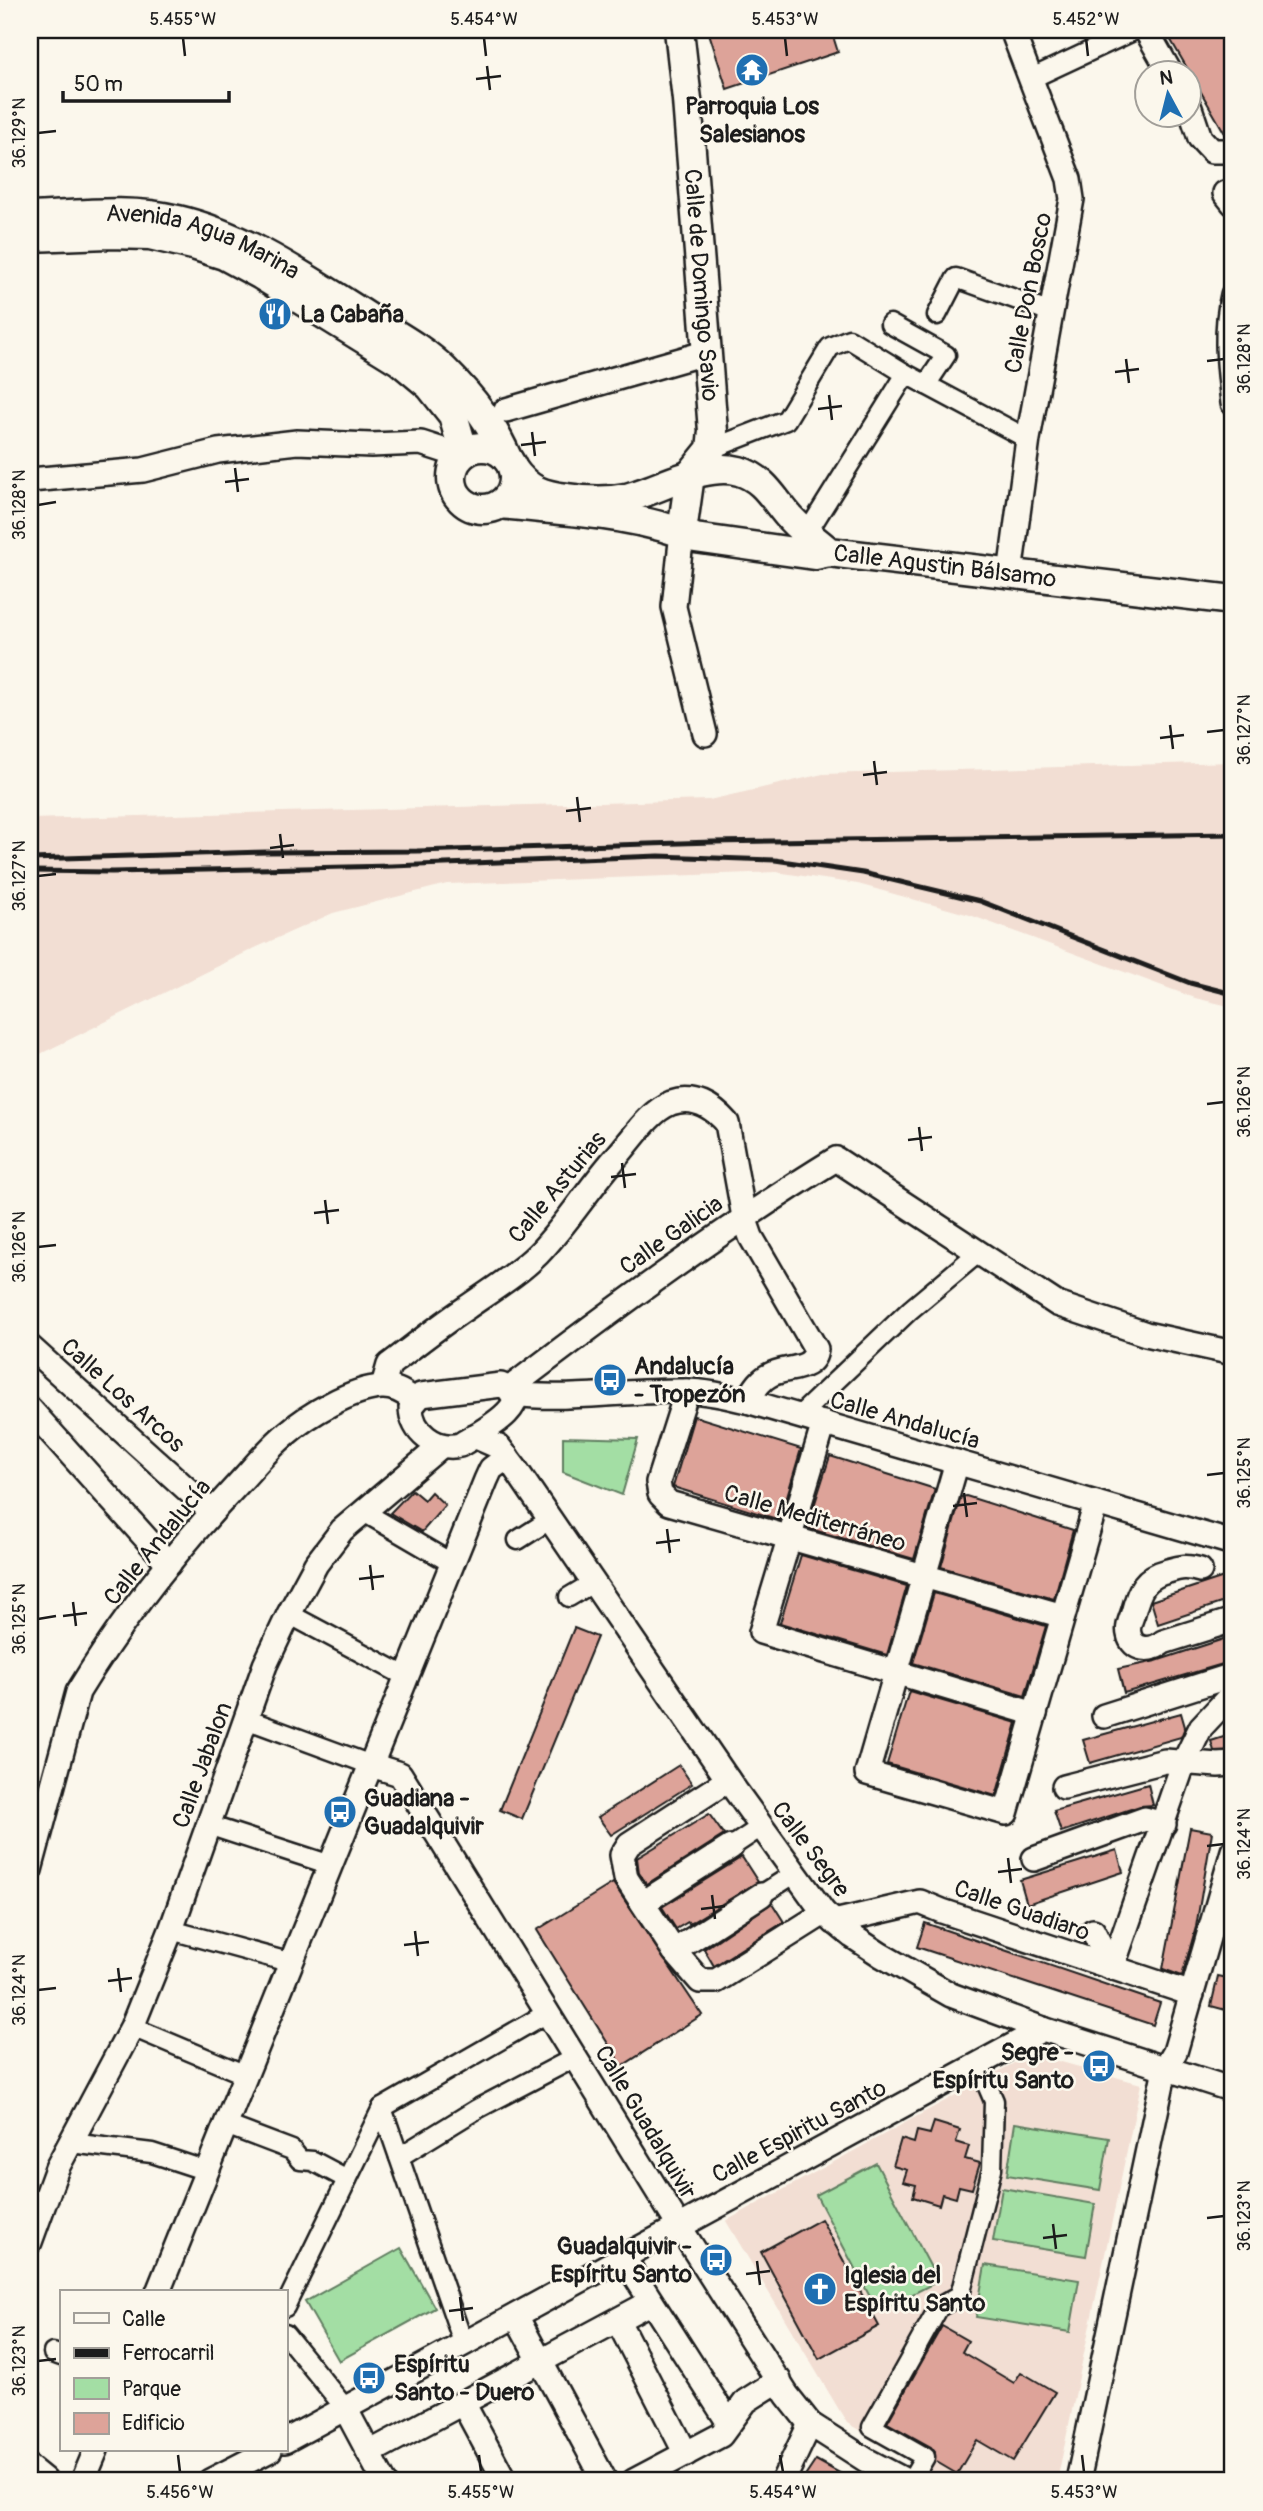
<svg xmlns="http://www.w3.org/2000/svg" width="1263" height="2511" viewBox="0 0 1263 2511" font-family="Pangolin,sans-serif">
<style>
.built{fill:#f2ded3}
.green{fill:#a3dea4;stroke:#607d60;stroke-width:2}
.building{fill:#dda399;stroke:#1c1c1c;stroke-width:2}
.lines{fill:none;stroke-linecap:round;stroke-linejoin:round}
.pedestrian-casing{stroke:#1c1c1c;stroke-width:23}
.minor-casing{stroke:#1c1c1c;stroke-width:28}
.tertiary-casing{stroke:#1c1c1c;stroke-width:33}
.pedestrian{stroke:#fbf7ec;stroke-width:18}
.minor{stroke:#fbf7ec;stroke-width:23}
.tertiary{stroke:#fbf7ec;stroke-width:28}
.rail{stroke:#1c1c1c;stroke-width:5}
.ticks{fill:none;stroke:#1c1c1c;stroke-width:2.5}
.labels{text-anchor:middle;stroke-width:5;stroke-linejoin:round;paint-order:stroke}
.poi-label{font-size:24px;font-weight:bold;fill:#1c1c1c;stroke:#fbf7ec;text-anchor:start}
.street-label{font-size:24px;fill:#1c1c1c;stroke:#fbf7ec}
.neatline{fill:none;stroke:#1c1c1c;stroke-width:2.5}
.ticks-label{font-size:18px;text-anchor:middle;fill:#1c1c1c}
</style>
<rect width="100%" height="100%" fill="#fbf7ec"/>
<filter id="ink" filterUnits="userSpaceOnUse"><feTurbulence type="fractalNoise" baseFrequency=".0143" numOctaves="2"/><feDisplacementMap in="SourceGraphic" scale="14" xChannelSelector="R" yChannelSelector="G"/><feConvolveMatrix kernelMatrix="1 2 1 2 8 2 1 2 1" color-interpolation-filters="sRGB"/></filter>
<g filter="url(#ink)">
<!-- built -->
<g class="built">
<polygon points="1233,762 1233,1007 1195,998 970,915 858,884 776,872 447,884 333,913 255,948 30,1059 30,819 709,800 823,774"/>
<polygon points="1036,2055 1141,2084 1057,2481 947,2481 847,2423 726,2221 1023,2058"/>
</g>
<!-- green -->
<g class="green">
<polygon points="563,1437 638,1439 622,1495 563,1472"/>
<polygon points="1015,2123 1109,2138 1100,2190 1007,2175"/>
<polygon points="876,2163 938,2281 878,2312 816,2195"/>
<polygon points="1002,2188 1095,2204 1086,2256 993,2241"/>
<polygon points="401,2248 435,2308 339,2361 305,2302"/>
<polygon points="985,2265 1079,2280 1070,2332 976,2317"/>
</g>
<!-- building -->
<g class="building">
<polygon points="708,30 831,30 838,52 727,89"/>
<polygon points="1165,30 1233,30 1233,137 1227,137"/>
<polygon points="694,1416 801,1449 780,1520 673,1487"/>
<polygon points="830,1456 935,1489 914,1559 807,1528"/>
<polygon points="412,1490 424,1500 431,1492 445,1505 422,1532 390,1513"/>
<polygon points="966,1496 1073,1530 1054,1599 941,1567 961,1497"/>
<polygon points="801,1555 907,1586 887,1655 780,1623"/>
<polygon points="1233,1574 1233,1599 1158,1624 1151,1601"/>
<polygon points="934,1593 1046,1626 1025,1696 913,1663"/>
<polygon points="574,1628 597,1637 522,1819 500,1810"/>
<polygon points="1233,1636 1233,1661 1124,1693 1118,1669 1156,1661"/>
<polygon points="909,1691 1017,1723 996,1796 887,1764"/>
<polygon points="1181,1713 1185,1727 1181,1737 1090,1763 1083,1740"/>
<polygon points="1233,1734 1233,1750 1214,1751 1211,1741"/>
<polygon points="679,1765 692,1784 611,1835 598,1817"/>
<polygon points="1148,1784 1153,1805 1140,1806 1061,1832 1054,1811"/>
<polygon points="709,1814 724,1835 647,1884 639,1873 637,1858"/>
<polygon points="1190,1828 1212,1832 1196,1927 1182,1976 1163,1969"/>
<polygon points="1117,1850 1123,1872 1027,1904 1020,1880"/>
<polygon points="742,1857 758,1882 689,1924 688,1922 676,1929 662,1907"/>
<polygon points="613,1883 702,2015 622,2066 537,1930"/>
<polygon points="772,1903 784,1922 714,1966 704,1949"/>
<polygon points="925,1923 1160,2003 1153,2025 917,1947"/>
<polygon points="1218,1976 1233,1979 1233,2012 1211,2006"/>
<polygon points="934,2122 960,2130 956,2142 969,2146 965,2159 980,2163 972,2189 959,2186 956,2198 942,2194 939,2205 913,2197 916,2185 903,2182 907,2170 893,2166 901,2139 914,2143 917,2131 930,2134"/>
<polygon points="821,2219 879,2326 819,2359 761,2252"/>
<polygon points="942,2326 968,2341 962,2352 1014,2383 1021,2372 1055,2392 1013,2461 977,2440 957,2474 935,2461 935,2452 931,2447 887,2423"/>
<polygon points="816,2460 854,2481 802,2481"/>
</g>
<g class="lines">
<defs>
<g id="pedestrian">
<polyline points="1030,79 1135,30"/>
<polyline points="937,315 956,278 1051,312"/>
<polyline points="890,324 946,355 926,385"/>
<polyline points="711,449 786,420 830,347 849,339 906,374"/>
<polyline points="807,533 906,374 1028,439"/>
<polyline points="799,1416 910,1310 978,1253"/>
<polyline points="362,1511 453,1564"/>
<polyline points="518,1540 551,1519"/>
<polyline points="569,1597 594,1582"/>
<polyline points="289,1614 407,1677"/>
<polyline points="246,1719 371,1765"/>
<polyline points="208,1825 331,1865"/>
<polyline points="731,1847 761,1827"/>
<polyline points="761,1895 794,1874"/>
<polyline points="171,1930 292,1963"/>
<polyline points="132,2027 246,2075"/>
<polyline points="382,2108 464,2345"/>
<polyline points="226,2125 292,2150 300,2160 313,2161 347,2179"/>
<polyline points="71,2143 152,2153 207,2171"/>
<polyline points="399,2157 477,2109 576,2057"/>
<polyline points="285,2307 382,2108 549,2012"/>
<polyline points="285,2334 345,2408"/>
<polyline points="53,2353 61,2356"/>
<polyline points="30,2465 46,2478 45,2481"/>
<polyline points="911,2481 925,2457 872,2427 939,2307 960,2295 992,2169 994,2101 978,2064"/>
</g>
<g id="minor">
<polyline points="1146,30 1171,74"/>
<polyline points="1190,108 1200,138 1212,151 1233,151"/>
<polyline points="1225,193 1233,203"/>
<path d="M1233 295C1224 332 1229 366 1233 403"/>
<polyline points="506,410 708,352"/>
<polyline points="30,480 143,470 218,451 297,442 371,445 421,443 461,456"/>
<polyline points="682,532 674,607 705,734"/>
<polyline points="1010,574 1028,439 1072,199 1069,179 1012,30"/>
<polyline points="30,1347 212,1512"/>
<path d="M501 1385C544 1401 474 1436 460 1445 436 1451 411 1432 411 1407L421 1395Z"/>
<path d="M383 1386 389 1365C414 1346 439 1326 466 1308 490 1291 517 1275 538 1254 568 1223 590 1186 618 1155 633 1138 650 1111 671 1103 694 1095 713 1107 727 1123L744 1217 751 1237 816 1349C814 1372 786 1366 770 1375 759 1380 754 1391 747 1401"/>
<path d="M509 1389C615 1308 722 1229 836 1159L1057 1304 1146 1334 1233 1353"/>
<polyline points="687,1391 658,1482 660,1494 669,1503 1063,1616"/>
<path d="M512 1394C569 1401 627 1390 684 1391 705 1391 726 1396 747 1401L1233 1543"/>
<polyline points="30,1409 169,1564"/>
<polyline points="824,1423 761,1632 1035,1714"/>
<polyline points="474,1436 499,1447 515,1468 735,1790 824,1913 852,1936 881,1955 951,1995 1043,2029 1233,2090"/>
<polyline points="957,1462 867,1773 1006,1813 1096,1503"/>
<path d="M1200 1570C1187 1566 1181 1567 1168 1571 1144 1577 1139 1590 1133 1613 1131 1619 1127 1627 1129 1634 1132 1651 1152 1652 1163 1642L1233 1620"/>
<polyline points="1104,1716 1233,1675"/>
<polyline points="371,1765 400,1774 679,2226 787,2395 810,2424 866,2460 906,2481"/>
<polyline points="728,1780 629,1844 622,1855 626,1878 674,1951 700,1981 716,1981 824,1913"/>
<polyline points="1064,1787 1165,1761 1218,1765 1233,1764"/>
<polyline points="1034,1859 1145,1819 1164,1824"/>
<path d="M30 1870 78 1692C123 1618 178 1548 238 1484 253 1468 268 1449 286 1434 308 1415 351 1389 381 1387 394 1386 404 1393 415 1400"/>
<polyline points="643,1903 731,1847"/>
<polyline points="834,1922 920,1902 942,1911 1192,1994"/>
<polyline points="1093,1931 1112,1968"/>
<polyline points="674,1951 761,1895"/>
<polyline points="1112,1968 1184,1762 1201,1727 1233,1693"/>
<polyline points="30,2242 57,2168 132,2027 171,1930 265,1665 289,1614 316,1564 342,1530 441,1446"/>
<polyline points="623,2257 729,2423"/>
<polyline points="158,2292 486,1480 491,1469 507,1457"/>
<polyline points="516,2316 605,2481"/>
<polyline points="618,2321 686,2454"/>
<polyline points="463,2403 505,2481"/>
<polyline points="345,2408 384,2481"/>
<polyline points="285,2441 1043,2029"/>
<polyline points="369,2453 651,2302"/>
<polyline points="83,2481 96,2450"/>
<polyline points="210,2481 270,2450"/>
<polyline points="634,2481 721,2435 746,2401 779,2380"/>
<polyline points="783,2481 810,2424"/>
<polyline points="1078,2481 1165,2069 1175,2052 1233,1851"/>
</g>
<g id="tertiary">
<path id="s1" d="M679 30 687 100 713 431 711 449 690 475 682 532"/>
<path id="s2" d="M30 217C78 215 131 208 178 220 246 236 307 279 366 316 392 333 422 348 444 370 473 399 492 423 508 460"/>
<polyline points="30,237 108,234 150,235 193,245 224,255 261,275 400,361 430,386 453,415 464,453"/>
<circle cx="483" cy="478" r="31"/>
<path id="s3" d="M513 469C528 490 542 495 567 498 587 501 605 502 626 498 659 490 705 461 739 471 766 479 774 501 792 520 803 532 817 541 829 552L1233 600"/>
<path d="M501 504C564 511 636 513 695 538L815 555 829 552"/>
</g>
</defs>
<!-- pedestrian casing -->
<use href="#pedestrian" class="pedestrian-casing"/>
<!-- minor casing -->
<use href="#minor" class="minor-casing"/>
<!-- tertiary casing -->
<use href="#tertiary" class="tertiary-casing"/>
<!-- pedestrian -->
<use href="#pedestrian" class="pedestrian"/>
<!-- minor -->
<use href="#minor" class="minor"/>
<!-- tertiary -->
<use href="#tertiary" class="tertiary"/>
<!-- rail -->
<g class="rail">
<polyline points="30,859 267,852 417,851 713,842 1233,834"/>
<polyline points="30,871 112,872 392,866 659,856 775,860 863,873 980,901 1190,983 1233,994"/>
</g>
</g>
</g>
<!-- ticks -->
<path class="ticks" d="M183 38 185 56M484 38 486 56M785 38 787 56M1086 38 1088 56M487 66 490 90M476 79 501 76M38 133 56 131M1126 359 1129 383M1207 361 1224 359M1115 372 1139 369M829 395 832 420M818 409 842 406M532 432 535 456M521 445 546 442M235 468 238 492M225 482 249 479M38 505 56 502M1170 725 1173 749M1207 732 1224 730M1160 738 1184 735M874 761 877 785M863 775 887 772M577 797 580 822M566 811 591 808M280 834 283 858M270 848 294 845M38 876 56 874M1207 1104 1224 1102M919 1127 922 1151M908 1140 932 1137M622 1163 625 1188M611 1177 636 1174M325 1200 328 1224M314 1213 339 1210M38 1247 56 1245M1207 1475 1224 1473M964 1493 967 1517M953 1506 977 1503M667 1529 670 1553M656 1543 680 1540M370 1565 373 1590M359 1579 384 1576M73 1602 76 1626M63 1616 87 1613M38 1619 56 1616M1207 1846 1224 1844M1008 1858 1011 1883M998 1872 1022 1869M712 1895 715 1919M701 1909 725 1906M415 1931 418 1956M404 1945 429 1942M118 1968 121 1992M108 1981 132 1978M38 1990 56 1988M1207 2218 1224 2216M1053 2224 1056 2249M1043 2238 1067 2235M757 2261 760 2285M746 2274 770 2271M460 2297 463 2321M449 2311 473 2308M38 2361 56 2359M178 2455 180 2472M479 2455 481 2472M780 2455 783 2472M1082 2455 1084 2472"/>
<!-- icons -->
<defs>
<symbol id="temple-disc" viewBox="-11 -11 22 22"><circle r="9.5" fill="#1f6fb2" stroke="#fbf7ec"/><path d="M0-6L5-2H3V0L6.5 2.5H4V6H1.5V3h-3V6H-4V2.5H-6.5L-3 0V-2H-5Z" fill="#fff"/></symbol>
<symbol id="restaurant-disc" viewBox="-11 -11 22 22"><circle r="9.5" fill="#1f6fb2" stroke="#fbf7ec"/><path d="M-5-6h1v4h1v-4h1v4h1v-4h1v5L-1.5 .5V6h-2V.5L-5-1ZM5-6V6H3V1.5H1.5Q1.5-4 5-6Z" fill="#fff"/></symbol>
<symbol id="bus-disc" viewBox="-11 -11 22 22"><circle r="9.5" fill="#1f6fb2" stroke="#fbf7ec"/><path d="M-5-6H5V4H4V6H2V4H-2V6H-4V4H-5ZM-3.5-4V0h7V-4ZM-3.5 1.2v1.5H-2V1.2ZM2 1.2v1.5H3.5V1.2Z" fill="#fff"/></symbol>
<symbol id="church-disc" viewBox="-11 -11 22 22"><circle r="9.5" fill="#1f6fb2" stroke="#fbf7ec"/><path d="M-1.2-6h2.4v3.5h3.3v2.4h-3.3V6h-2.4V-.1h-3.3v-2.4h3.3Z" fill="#fff"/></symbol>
</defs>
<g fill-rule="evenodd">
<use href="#temple-disc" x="733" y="51" width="38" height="38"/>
<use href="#restaurant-disc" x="256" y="295" width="38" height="38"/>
<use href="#bus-disc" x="591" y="1361" width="38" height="38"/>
<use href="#bus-disc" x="321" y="1793" width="38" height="38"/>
<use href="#bus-disc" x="1080" y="2047" width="38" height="38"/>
<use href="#bus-disc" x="697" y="2241" width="38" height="38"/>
<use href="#church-disc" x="801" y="2270" width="38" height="38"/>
<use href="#bus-disc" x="350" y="2359" width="38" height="38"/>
</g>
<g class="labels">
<!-- poi labels -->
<g class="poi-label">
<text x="752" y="114" text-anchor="middle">Parroquia Los<tspan x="752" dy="28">Salesianos</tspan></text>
<text x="300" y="322">La Cabaña</text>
<text x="634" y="1374">Andalucía<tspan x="634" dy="28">- Tropezón</tspan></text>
<text x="364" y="1806">Guadiana -<tspan x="364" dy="28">Guadalquivir</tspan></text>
<text x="1074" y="2060" text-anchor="end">Segre -<tspan x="1074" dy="28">Espíritu Santo</tspan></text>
<text x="692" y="2254" text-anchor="end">Guadalquivir -<tspan x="692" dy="28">Espíritu Santo</tspan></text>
<text x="844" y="2283">Iglesia del<tspan x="844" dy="28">Espíritu Santo</tspan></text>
<text x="394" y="2372">Espíritu<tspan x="394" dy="28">Santo - Duero</tspan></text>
</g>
<!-- street labels -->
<g class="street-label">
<text dy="8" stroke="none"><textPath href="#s2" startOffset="178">Avenida Agua Marina</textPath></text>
<text dy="8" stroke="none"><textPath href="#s1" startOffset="256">Calle de Domingo Savio</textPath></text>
<text transform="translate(1028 293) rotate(-79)" y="8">Calle Don Bosco</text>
<text dy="8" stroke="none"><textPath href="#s3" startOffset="480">Calle Agustin Bálsamo</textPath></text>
<text transform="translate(557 1187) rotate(-50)" y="8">Calle Asturias</text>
<text transform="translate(671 1235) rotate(-35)" y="8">Calle Galicia</text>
<text transform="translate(123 1395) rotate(42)" y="8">Calle Los Arcos</text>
<text transform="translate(905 1420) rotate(16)" y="8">Calle Andalucía</text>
<text transform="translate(815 1518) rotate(16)" y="8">Calle Mediterráneo</text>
<text transform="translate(157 1542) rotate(-51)" y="8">Calle Andalucía</text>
<text transform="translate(202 1765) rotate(-70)" y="8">Calle Jabalon</text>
<text transform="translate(811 1849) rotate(53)" y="8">Calle Segre</text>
<text transform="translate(1022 1910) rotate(19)" y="8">Calle Guadiaro</text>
<text transform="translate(646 2122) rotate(59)" y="8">Calle Guadalquivir</text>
<text transform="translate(799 2131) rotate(-28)" y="8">Calle Espiritu Santo</text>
</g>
</g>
<!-- margin -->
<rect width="1263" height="2511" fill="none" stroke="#fbf7ec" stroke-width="77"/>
<!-- legend -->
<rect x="60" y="2290" width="228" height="161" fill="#fbf7ec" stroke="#a29f99" stroke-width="2"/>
<rect x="74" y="2313" width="35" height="10" fill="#fbf7ec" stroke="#a29f99" stroke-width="2"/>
<text x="122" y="2326" font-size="21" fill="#1c1c1c">Calle</text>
<rect x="74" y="2348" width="35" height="10" fill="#1c1c1c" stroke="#a29f99" stroke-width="2"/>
<text x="122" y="2360" font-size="21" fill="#1c1c1c">Ferrocarril</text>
<rect x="74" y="2378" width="35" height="21" fill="#a3dea4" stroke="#a29f99" stroke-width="2"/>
<text x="122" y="2396" font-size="21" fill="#1c1c1c">Parque</text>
<rect x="74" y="2413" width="35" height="21" fill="#dda399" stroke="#a29f99" stroke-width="2"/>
<text x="122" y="2430" font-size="21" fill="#1c1c1c">Edificio</text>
<!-- north arrow -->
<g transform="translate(1168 94) rotate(353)"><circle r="33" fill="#fbf7ec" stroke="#a29f99" stroke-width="2"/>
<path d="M0-5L12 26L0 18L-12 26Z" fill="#1f6fb2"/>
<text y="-10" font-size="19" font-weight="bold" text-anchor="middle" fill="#1c1c1c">N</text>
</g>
<!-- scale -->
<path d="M63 91v10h166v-10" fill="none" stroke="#1c1c1c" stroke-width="3.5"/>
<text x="74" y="91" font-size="21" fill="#1c1c1c" stroke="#fbf7ec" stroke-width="5" paint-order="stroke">50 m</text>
<rect x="38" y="38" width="1186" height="2434" class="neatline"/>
<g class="ticks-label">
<text x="183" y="25">5.455°W</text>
<text x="484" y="25">5.454°W</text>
<text x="785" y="25">5.453°W</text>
<text x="1086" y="25">5.452°W</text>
<text transform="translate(19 133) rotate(-90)" y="6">36.129°N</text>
<text transform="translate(1244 359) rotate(-90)" y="6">36.128°N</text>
<text transform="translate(19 505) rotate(-90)" y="6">36.128°N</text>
<text transform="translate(1244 730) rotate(-90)" y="6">36.127°N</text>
<text transform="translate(19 876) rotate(-90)" y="6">36.127°N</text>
<text transform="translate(1244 1102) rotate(-90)" y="6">36.126°N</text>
<text transform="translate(19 1247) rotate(-90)" y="6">36.126°N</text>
<text transform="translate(1244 1473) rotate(-90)" y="6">36.125°N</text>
<text transform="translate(19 1619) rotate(-90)" y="6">36.125°N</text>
<text transform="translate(1244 1844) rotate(-90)" y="6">36.124°N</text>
<text transform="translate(19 1990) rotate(-90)" y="6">36.124°N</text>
<text transform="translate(1244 2216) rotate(-90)" y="6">36.123°N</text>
<text transform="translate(19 2361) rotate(-90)" y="6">36.123°N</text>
<text x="180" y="2498">5.456°W</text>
<text x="481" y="2498">5.455°W</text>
<text x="783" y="2498">5.454°W</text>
<text x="1084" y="2498">5.453°W</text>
</g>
</svg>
